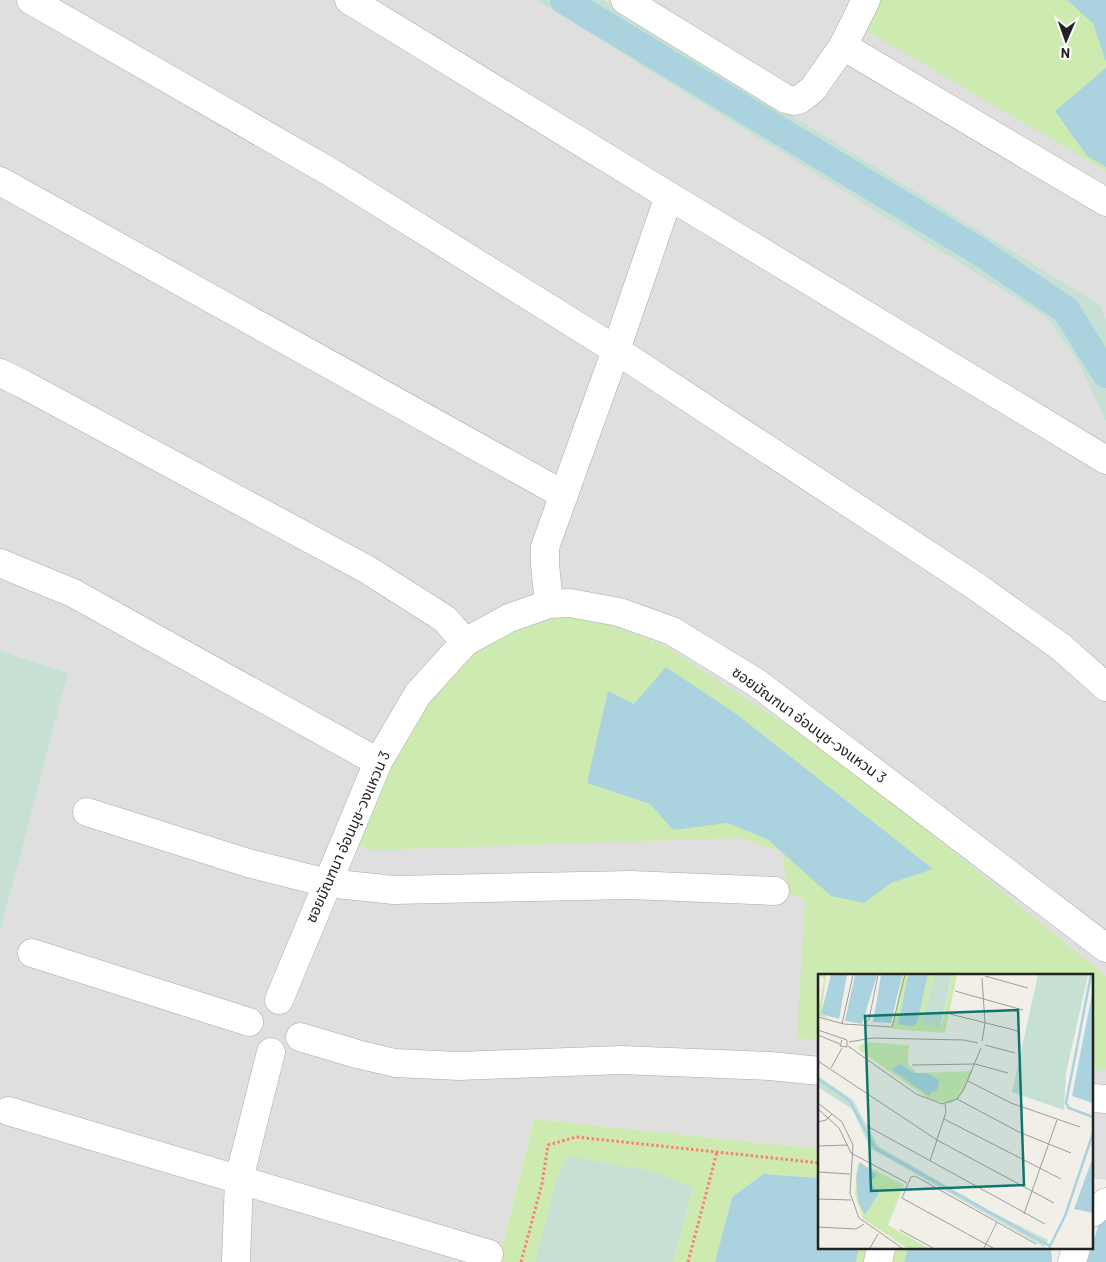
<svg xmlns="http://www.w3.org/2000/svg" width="1106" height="1262" viewBox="0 0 1106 1262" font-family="Barlow,'Noto Sans Thai',sans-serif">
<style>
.residential{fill:#e0dfdf}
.grass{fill:#cdebb0}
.wetland{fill:#c6e0d4}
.water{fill:#aad3df}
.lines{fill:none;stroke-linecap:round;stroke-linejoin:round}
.canal{stroke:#aad3df;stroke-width:28}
.minor-casing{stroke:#a9a9a9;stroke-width:29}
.path{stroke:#fa8072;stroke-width:3;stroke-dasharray:2.5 2.5;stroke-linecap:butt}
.minor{stroke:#fff;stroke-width:28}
.labels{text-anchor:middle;stroke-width:4.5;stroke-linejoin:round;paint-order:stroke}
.street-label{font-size:15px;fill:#222;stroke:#fff}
.inset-river{fill:none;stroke:#aad3df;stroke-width:2.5}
.inset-road{fill:none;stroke:#9f9d99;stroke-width:1}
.view{fill:#0f766e;fill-opacity:0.15;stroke:#0f766e;stroke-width:2.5}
.inset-edge{fill:none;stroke:#222;stroke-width:2.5}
</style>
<rect width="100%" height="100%" fill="#f2efe9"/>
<!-- residential -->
<g class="residential">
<polygon points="0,0 536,0 1046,317 1077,360 1106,422 1106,1180 1092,1178 1092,976 820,976 820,1149 534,1119 498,1262 0,1262 0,933 68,673 0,651"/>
<polygon points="604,0 1106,0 1106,319 1100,305"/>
</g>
<!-- grass -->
<g class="grass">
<polygon points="876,0 1106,0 1106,171 865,30"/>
<polygon points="511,605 581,614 663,645 841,760 1106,976 1106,1070 1092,1069 1092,976 820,976 820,1040 797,1038 805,899 788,893 782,852 741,838 373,850 338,838 446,642"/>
<polygon points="534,1119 820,1149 820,1178 763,1174 732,1197 715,1262 673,1262 693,1187 555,1184 535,1262 498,1262"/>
<polygon points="859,1248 908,1248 904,1262 856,1262"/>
</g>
<!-- wetland -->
<g class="wetland">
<polygon points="536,0 604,0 1100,305 1106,319 1106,422 1077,360 1046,317"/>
<polygon points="0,651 68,673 0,933"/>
<polygon points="567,1156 652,1171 693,1187 673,1262 535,1262 555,1184"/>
</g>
<!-- water -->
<g class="water">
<polygon points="1067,0 1106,0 1106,62 1093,23"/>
<polygon points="1106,68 1106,167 1087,156 1055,111"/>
<polygon points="666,667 735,713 933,869 891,883 864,903 831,896 767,839 727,823 673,830 650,804 587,783 608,691 634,704"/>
<polygon points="763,1174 820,1178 820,1248 859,1248 856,1262 715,1262 732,1197"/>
<polygon points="1106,1214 1106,1262 1087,1262 1101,1217"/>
<polygon points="908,1248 1051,1248 1052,1262 904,1262"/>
</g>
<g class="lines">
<!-- canal -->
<polyline class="canal" points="564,0 980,252 1066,310 1106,374"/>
<defs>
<g id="minor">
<polyline points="31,0 330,172 616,350 974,585 1061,647 1106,687"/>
<polyline points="349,0 669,196 1106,460"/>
<polyline points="625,0 786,99 795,101 799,100 813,89 843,46 866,0"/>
<polyline points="843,46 1106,202"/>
<polyline points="0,181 564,495"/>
<polyline points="0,373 23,384 368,570 445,619 465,642"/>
<polyline points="0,563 73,593 378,762"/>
<polyline points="549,604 545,564 545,547 616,350 669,196"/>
<polyline points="87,812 248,863 327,883 394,890 631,885 775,891"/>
<polyline points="32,953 249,1022"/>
<polyline points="279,1000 378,762 418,694 465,642 509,618 549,604 570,603 619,612 672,631 757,683 1106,948"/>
<polyline points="300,1037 357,1054 395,1063 459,1066 621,1060 770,1066 820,1071"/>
<polyline points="1092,1098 1106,1099"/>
<polyline points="8,1111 489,1254"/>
<polyline points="1092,1213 1106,1202"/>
<polyline points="236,1262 239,1179 271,1052"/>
<polyline points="878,1262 881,1248"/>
<polyline points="1072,1262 1076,1248"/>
</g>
</defs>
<!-- minor casing -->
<use href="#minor" class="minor-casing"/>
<!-- path -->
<g class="path">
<polyline points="521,1262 542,1184 548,1145 576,1137 820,1163"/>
<polyline points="688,1262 717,1152"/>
</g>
<!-- minor -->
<use href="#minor" class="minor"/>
</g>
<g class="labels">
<!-- street labels -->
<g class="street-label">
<text transform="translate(809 725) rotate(36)" y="5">ซอยมัณฑนา อ่อนนุช-วงแหวน 3</text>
<text transform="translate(348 837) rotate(-66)" y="5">ซอยมัณฑนา อ่อนนุช-วงแหวน 3</text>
</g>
</g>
<!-- overview -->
<g transform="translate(818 974)">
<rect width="275" height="275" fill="#f2efe9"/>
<path d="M0 1H8L4 35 8 43 20 46 0 42 6 5ZM84 1H90L80 50 99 49 110 1H116L104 50H124L134 1H139L127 59 74 55ZM47 68 91 71 90 90 99 99 155 97 141 124 132 130 111 125 41 76 40 73ZM40 188 86 211 70 251 110 274H89L45 245 37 220Z" fill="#cdebb0"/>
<path d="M116 1H134L122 54 104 50ZM220 1H270L248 99 246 136 194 118ZM0 102 35 126 60 172 174 238 230 266 226 273 52 174 34 135 0 113Z" fill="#c6e0d4"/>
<path d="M13 1H29L21 45 3 40ZM37 1H59L44 50 27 47ZM63 1H84L73 49 55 48ZM90 1H110L99 49 95 52 80 50ZM275 15V129L254 122ZM82 90 96 99H109L121 106 119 118 115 117 111 122 73 95ZM275 183V239L256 235ZM42 188 59 201 52 208 61 219 47 241 40 227 38 202Z" fill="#aad3df"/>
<path class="inset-river" d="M273 1 248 129 251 134 275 143M0 105 31 126 57 174 232 272M231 274 247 242 275 159"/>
<path class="inset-road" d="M167 2 210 14M137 17 205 36M132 40 200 57M0 43 26 50 74 53 87 1M24 50 35 1M45 52 51 45 60 1M0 56 29 66V73L22 72 24 66M0 61 22 70M164 67 167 49 164 4M31 68 54 64 146 66 160 69M167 71 197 79M30 72 98 120 124 130 139 125 145 117 163 74M0 87 119 166 236 229M94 91 157 90 190 99M13 94 24 74M150 107 193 129 262 153M139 125 201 158 253 179M0 129 24 148 35 171 32 219 41 244 84 274M0 135 21 154 33 179 89 209M126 145 243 205M0 148 8 146 14 140M49 152 227 250M0 172 30 171M112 187 128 138 127 130M0 198 32 200M0 225 33 226M206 240 239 146M0 253 38 255 46 250M82 256 115 274M52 274 60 260M166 274 179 248M175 274 84 224 93 203 97 202 218 270"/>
<path class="view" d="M200 36 206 211 53 217 47 42Z"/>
<rect width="275" height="275" class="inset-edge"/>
</g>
<!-- north arrow -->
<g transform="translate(1066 40) rotate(182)" stroke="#ffffff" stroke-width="4" paint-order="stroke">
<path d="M0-4L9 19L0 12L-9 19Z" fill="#222222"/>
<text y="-8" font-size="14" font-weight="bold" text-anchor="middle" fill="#222222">N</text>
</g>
</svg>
